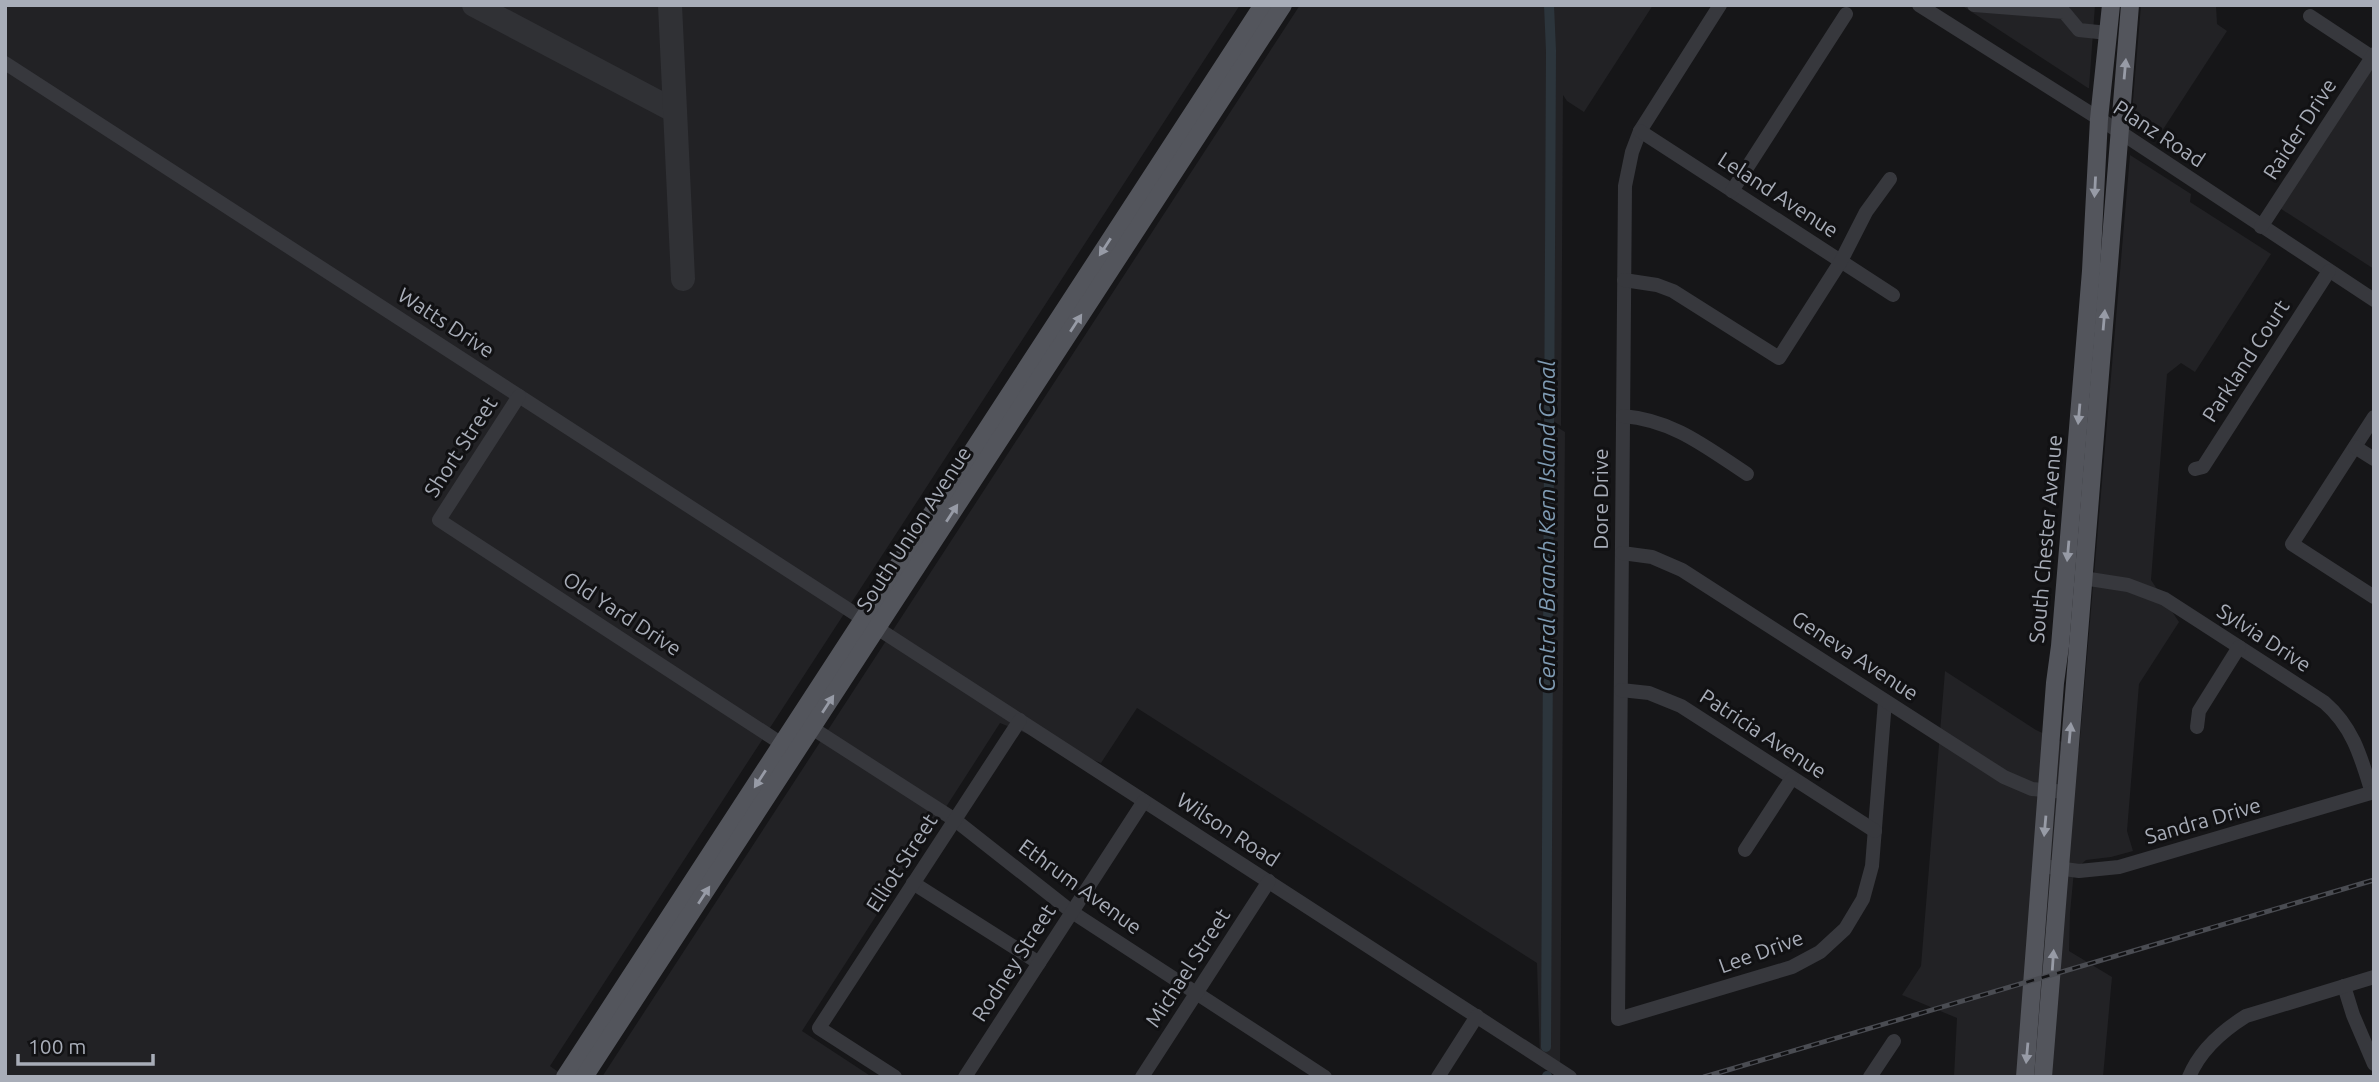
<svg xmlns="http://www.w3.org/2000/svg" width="2379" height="1082" viewBox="0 0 2379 1082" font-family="Ubuntu,sans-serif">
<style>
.built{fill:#222225}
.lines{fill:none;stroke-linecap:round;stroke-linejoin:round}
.canal{stroke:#2c353c;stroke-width:10}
.taxiway{stroke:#303135;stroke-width:24}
.minor{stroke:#37383d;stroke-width:14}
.major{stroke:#53555c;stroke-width:18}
.rail-casing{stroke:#4a4c52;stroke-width:5}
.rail{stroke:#111113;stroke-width:2.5;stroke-dasharray:8;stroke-linecap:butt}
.oneway{fill:#979ba6}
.labels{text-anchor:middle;stroke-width:6;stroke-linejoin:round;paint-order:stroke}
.street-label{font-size:21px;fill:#a8adb8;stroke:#111113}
.water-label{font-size:23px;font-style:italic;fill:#7f9bb3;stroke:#111113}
</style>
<rect width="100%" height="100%" fill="#161618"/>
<!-- built -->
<g class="built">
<polygon points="5,5 1240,5 550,1066 565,1077 5,1077"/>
<polygon points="1300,5 1653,5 1584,112 1567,101 1563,95 1561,426 1541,413 1543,468 1544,419 1565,432 1560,1070 1540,1057 1537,963 1137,708 1101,763 1000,723 802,1031 872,1077 602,1077"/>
<polygon points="1961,5 2095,5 2089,88 2088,88"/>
<polygon points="2141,5 2216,5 2217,24 2227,31 2160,134 2135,118 2132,112"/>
<polygon points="2374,54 2374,269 2275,205"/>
<polygon points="2130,155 2191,194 2190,202 2271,254 2195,372 2181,363 2167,374 2151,580 2179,622 2139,684 2127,831 2133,851 2111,857 2086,860 2074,871 2070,913 2069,951 2112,977 2103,1077 1954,1077 1957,1018 1902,995 1921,966 1945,671 2036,730 2079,750"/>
</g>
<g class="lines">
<!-- canal -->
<g class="canal">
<polyline points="1546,1047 1551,51 1549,5"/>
<polyline points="1547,1076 1547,1077"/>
</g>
<!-- taxiway -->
<g class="taxiway">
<polyline points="474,5 673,110"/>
<polyline points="670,5 683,279"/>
</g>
<!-- minor -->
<g class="minor">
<polyline points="1720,5 1640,131 1632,152 1625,186 1618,1019 1792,967 1820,952 1845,929 1863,899 1872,866 1885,701"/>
<polyline points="1919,5 2120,132 2374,300"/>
<polyline points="1974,5 2064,12 2079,30 2108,33"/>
<polyline points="2310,16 2372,57"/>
<polyline points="5,63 1570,1077"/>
<polyline points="1640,131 1893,295"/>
<polyline points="1732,191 1846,14"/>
<polyline points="2261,227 2374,54"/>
<polyline points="1624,280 1657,285 1673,291 1779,358 1841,261 1866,212 1890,179"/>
<polyline points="519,396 439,520 782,744"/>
<path d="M1623 416C1673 420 1706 447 1747 474"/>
<polyline points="2374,417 2292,544 2374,597"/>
<polyline points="2355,447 2374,459"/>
<polyline points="2195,469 2203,467 2329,271"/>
<polyline points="1622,553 1652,557 1682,570 2004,777 2032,789 2066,792"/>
<path d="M2083 578 2128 585 2165 599 2324 702C2353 727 2361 757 2372 793"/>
<polyline points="1621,690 1649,693 1681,706 1875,831"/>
<polyline points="2197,727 2199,711 2239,647"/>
<polyline points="812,728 955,820 1072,912 1325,1077"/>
<polyline points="1745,850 1792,778"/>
<polyline points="2050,867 2079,871 2119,867 2374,792"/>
<polyline points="913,883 1039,963"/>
<polyline points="2344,986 2353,1015 2374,1064"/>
<polyline points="895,1077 819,1028 1020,720"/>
<polyline points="965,1077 1144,801"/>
<polyline points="1142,1077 1269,881"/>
<polyline points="1438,1077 1477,1016"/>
<polyline points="1870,1077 1894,1041"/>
<path d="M2189 1077C2200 1050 2222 1031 2246 1016L2374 977"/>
</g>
<!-- major -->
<g class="major">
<polyline points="565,1077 1263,5"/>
<polyline points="584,1077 1283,5"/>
<polyline points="2025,1077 2055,683 2060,646 2091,271 2099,119 2111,5"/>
<polyline points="2043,1077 2130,5"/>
</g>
<defs>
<polyline id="rail" points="1704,1077 2374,880"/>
</defs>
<!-- rail casing -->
<use href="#rail" class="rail-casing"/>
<!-- rail -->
<use href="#rail" class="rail"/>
</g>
<!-- one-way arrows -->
<defs><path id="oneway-solid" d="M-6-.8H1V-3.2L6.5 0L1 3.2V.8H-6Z" transform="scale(1.75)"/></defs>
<g class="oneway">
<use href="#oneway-solid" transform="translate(2125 69) rotate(-85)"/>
<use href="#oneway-solid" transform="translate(2095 187) rotate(93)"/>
<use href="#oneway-solid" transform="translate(1105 247) rotate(123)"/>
<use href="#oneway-solid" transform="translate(2104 320) rotate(-85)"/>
<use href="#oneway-solid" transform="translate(1076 323) rotate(-57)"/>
<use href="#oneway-solid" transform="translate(2079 414) rotate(95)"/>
<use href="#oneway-solid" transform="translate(952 513) rotate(-57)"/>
<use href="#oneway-solid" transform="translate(2068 551) rotate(95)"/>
<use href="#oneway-solid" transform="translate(828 704) rotate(-57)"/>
<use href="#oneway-solid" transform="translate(2070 733) rotate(-85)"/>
<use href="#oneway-solid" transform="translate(760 779) rotate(123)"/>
<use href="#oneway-solid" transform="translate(2045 826) rotate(95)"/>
<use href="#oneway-solid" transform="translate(704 895) rotate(-57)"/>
<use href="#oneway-solid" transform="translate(2053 960) rotate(-86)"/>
<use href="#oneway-solid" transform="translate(2027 1053) rotate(95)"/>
</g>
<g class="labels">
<!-- street labels -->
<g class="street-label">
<text transform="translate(2300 129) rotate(-57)" y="7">Raider Drive</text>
<text transform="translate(2159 134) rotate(33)" y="7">Planz Road</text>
<text transform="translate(1778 195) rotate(33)" y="7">Leland Avenue</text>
<text transform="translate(446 323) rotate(33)" y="7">Watts Drive</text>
<text transform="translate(2246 361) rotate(-57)" y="7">Parkland Court</text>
<text transform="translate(461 447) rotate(-57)" y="7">Short Street</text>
<text transform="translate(1601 499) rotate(-90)" y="7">Dore Drive</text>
<text transform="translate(914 529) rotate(-57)" y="7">South Union Avenue</text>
<text transform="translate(2046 539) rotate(-85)" y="7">South Chester Avenue</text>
<text transform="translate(622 614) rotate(33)" y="7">Old Yard Drive</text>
<text transform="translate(2264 638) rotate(33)" y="7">Sylvia Drive</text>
<text transform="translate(1855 656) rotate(33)" y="7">Geneva Avenue</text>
<text transform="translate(1763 734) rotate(33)" y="7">Patricia Avenue</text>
<text transform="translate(2203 821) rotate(-16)" y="7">Sandra Drive</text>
<text transform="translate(1228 830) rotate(33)" y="7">Wilson Road</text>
<text transform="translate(902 863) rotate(-57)" y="7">Elliot Street</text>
<text transform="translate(1080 887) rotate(36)" y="7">Ethrum Avenue</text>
<text transform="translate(1761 952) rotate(-20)" y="7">Lee Drive</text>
<text transform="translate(1014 963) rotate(-57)" y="7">Rodney Street</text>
<text transform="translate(1188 968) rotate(-57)" y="7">Michael Street</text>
</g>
<!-- water labels -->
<g class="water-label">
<text transform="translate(1547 526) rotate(-90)" y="8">Central Branch Kern Island Canal</text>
</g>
</g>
<!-- border -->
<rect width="2379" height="1082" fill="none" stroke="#a8adb8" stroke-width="14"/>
<!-- scale -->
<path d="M18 1054v10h135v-10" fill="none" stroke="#a8adb8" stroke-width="3.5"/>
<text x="28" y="1054" font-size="21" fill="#a8adb8" stroke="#111113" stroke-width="5" paint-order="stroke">100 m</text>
</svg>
